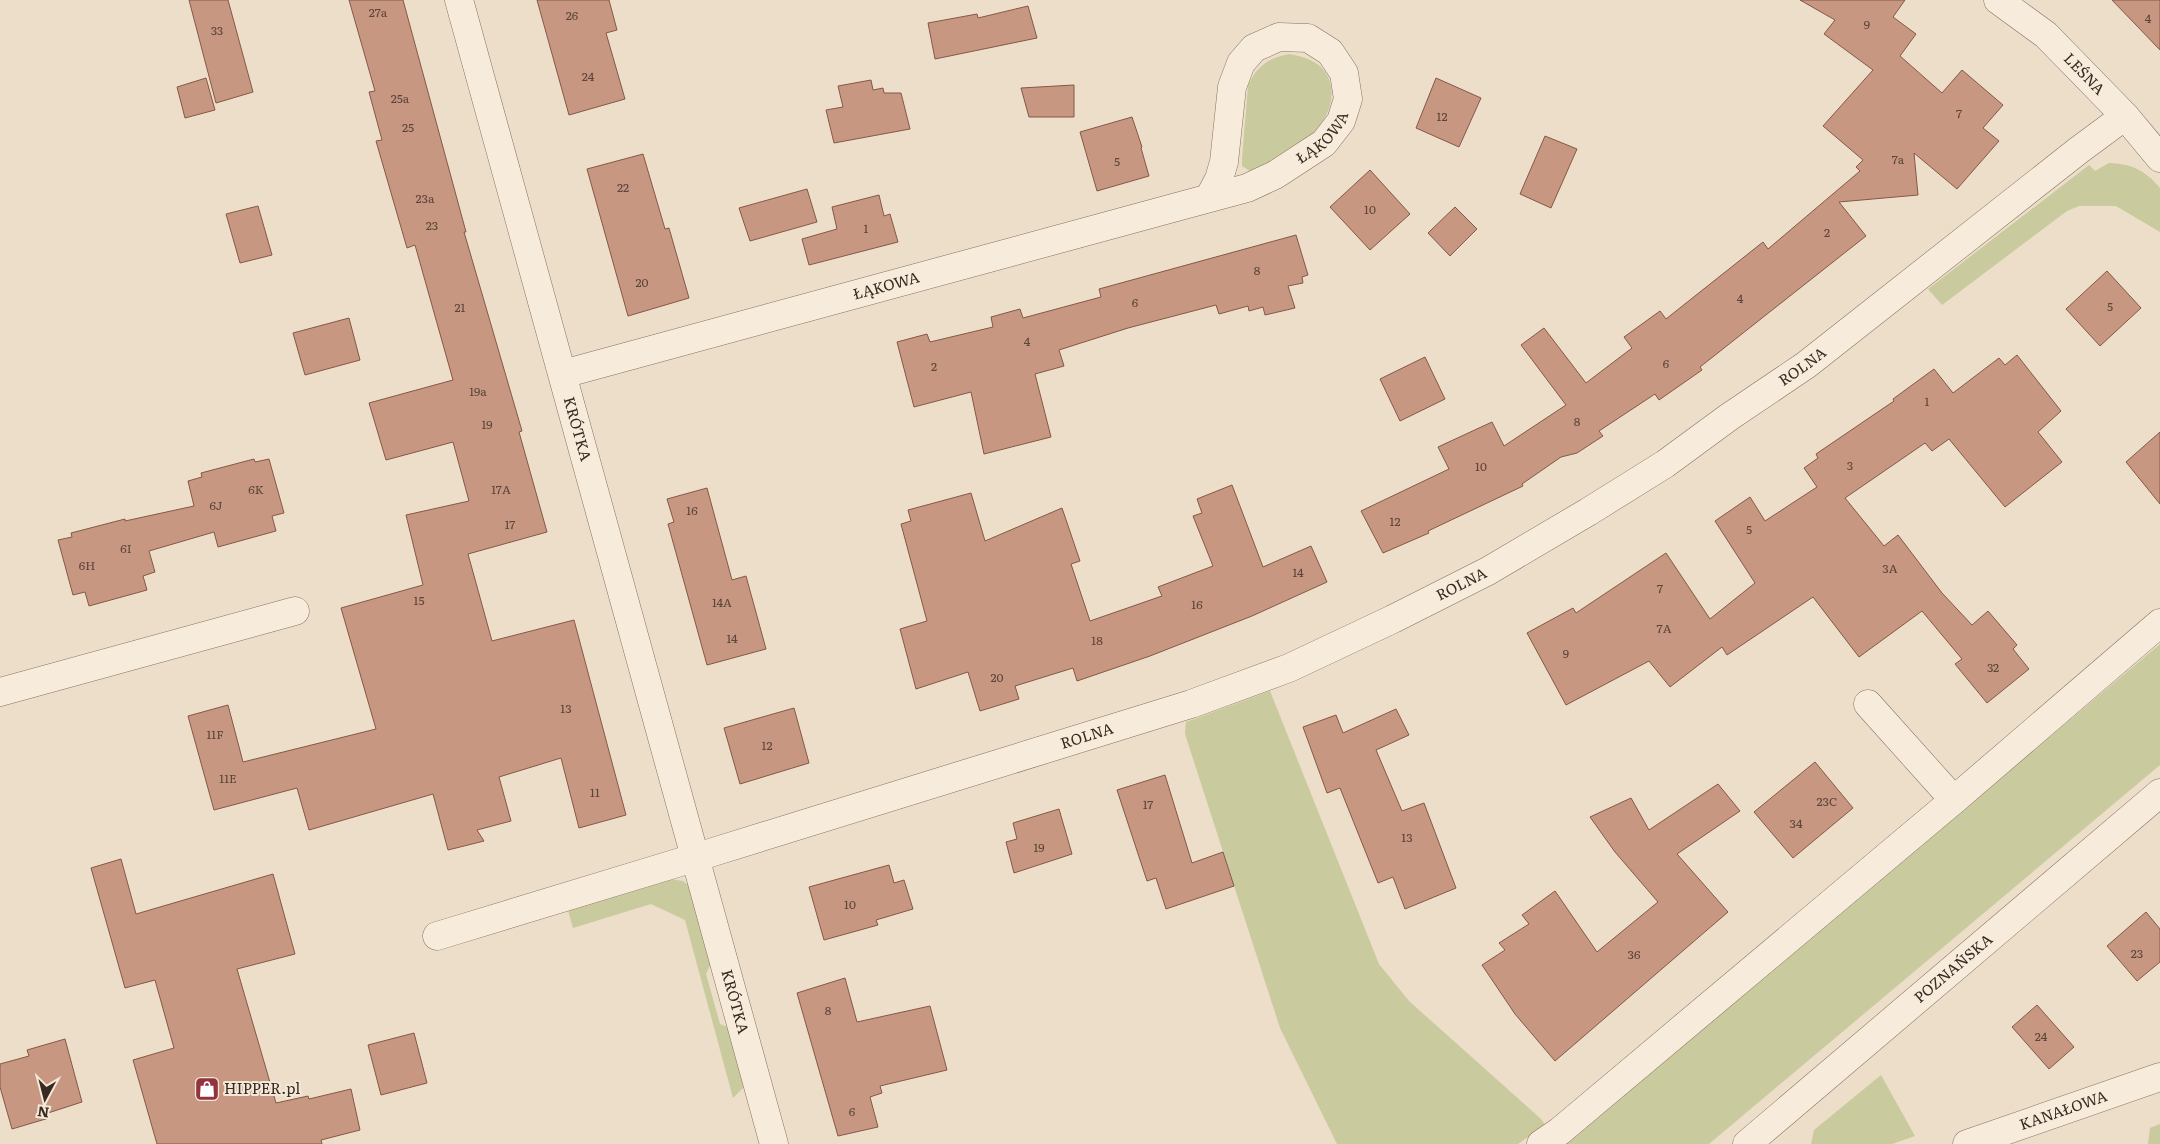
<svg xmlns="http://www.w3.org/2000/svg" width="2160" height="1144" viewBox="0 0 2160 1144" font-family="Literata,serif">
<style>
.green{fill:#c9ca9e}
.building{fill:#c79782;stroke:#855846}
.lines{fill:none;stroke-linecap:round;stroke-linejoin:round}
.minor-casing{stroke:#87705f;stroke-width:29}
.minor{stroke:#f7ecdc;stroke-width:28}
.labels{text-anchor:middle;stroke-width:4;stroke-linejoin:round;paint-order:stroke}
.number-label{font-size:12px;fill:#5c4539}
.street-label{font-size:15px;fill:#392a21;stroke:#f4e9d8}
.poi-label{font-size:15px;fill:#392a21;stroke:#f4e9d8;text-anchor:start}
</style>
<rect width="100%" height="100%" fill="#ecdec9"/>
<!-- green -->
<g class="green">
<path d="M1289 54C1306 57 1322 62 1329 79 1340 108 1315 136 1292 151 1279 159 1264 165 1250 171L1242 166V159L1248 86C1256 67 1268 58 1289 54Z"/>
<path d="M2109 163C2132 164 2145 170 2160 188V232L2116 206H2079L2067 211 1942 305 1928 289 2089 165 2095 171Z"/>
<polygon points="2160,644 2160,765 1709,1144 1566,1144"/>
<polygon points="1270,691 1379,964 1409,1001 1541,1119 1545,1125 1518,1144 1337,1144 1280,1028 1185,734 1186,722"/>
<polygon points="671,879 683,881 692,888 713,959 706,974 720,1024 733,1029 747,1084 733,1098 685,920 651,904 573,928 568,910"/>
<polygon points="1881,1075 1915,1136 1892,1144 1811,1144 1814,1130"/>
<polygon points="2160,1124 2160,1144 2148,1144 2150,1128"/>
</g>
<!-- building -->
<g class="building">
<polygon points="189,0 228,0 253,92 216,103"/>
<polygon points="349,0 403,0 466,232 464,232 522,431 519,432 547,532 468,554 492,641 574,620 626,815 579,828 561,758 499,777 511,821 477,830 484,841 448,850 433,794 309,830 297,788 214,810 188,716 228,705 243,762 376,729 341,608 423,585 406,515 469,501 453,442 386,460 369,403 453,380 415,245 407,248 376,141 382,140 369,92 375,91"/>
<polygon points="537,0 609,0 617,30 606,33 625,99 569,115"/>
<polygon points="1800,0 1905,0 1893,17 1916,34 1900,56 1942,93 1962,70 2003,105 1983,128 1999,141 1957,189 1914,153 1918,195 1839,202 1866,236 1700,367 1702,370 1659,400 1655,394 1599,431 1603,436 1577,453 1561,457 1522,484 1523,486 1428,531 1429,533 1383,553 1361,511 1449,469 1438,447 1492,422 1504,446 1566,405 1521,345 1544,328 1586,383 1632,348 1624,337 1660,311 1666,319 1763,242 1768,249 1860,171 1856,167 1863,160 1823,126 1873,70 1824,34 1835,20"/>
<polygon points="2112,0 2160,0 2160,50"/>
<polygon points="1028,6 1037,38 935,59 928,23 977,14 978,18"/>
<polygon points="206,78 215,110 185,118 177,87"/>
<polygon points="1436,78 1481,98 1459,147 1416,128"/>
<polygon points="871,80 873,90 883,88 884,93 901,93 910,129 834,143 826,110 843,107 838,86"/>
<polygon points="1074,85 1074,117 1029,117 1021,88"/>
<polygon points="1132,117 1142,147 1141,148 1149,176 1097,191 1080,132"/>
<polygon points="1545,136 1577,149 1551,208 1520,194"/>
<polygon points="643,154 665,229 669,228 689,298 628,316 587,169"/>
<polygon points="1370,170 1410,214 1370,250 1330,207"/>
<polygon points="807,189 817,222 750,241 739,208"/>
<polygon points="879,195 884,216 890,214 898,242 809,265 802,239 837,229 832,207"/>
<polygon points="258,206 272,255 240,263 226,214"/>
<polygon points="1455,207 1477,229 1450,256 1428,233"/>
<polygon points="1296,235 1308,275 1302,277 1303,283 1288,286 1295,308 1265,315 1263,307 1249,311 1248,306 1219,314 1216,305 1128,328 1059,350 1064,366 1035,374 1051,437 984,454 971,392 914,407 897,342 927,334 930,342 993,327 991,317 1020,309 1023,318 1101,297 1099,289"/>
<polygon points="2107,271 2141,308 2100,346 2066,309"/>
<polygon points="349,318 360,360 305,375 293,333"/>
<polygon points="2017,355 2061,411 2038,432 2062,462 2005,507 1949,439 1932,451 1925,443 1845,498 1884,546 1898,535 1942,593 1972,625 1988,611 2017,645 2013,649 2029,669 1987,703 1955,664 1962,659 1922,611 1859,657 1813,597 1727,655 1722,647 1670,687 1649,661 1566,705 1527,633 1573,608 1576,613 1666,553 1710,619 1755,583 1715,521 1750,497 1765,521 1817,487 1804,468 1818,458 1816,454 1894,401 1893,399 1934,369 1953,393 1999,358 2005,365"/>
<polygon points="1425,357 1445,399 1400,421 1380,379"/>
<polygon points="2160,432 2160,504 2126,462"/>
<polygon points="254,459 255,462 269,459 284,513 272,516 276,531 218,547 214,532 149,551 155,572 143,576 147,590 89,606 85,592 73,595 58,540 72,537 71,533 125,519 125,521 194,506 188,481 202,477 201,473"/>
<polygon points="1232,485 1263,567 1311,546 1327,582 1252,616 1150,656 1077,681 1073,668 1015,686 1019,699 980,711 968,672 916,689 900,629 927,621 901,524 911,521 908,510 971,493 985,541 1062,508 1080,561 1071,564 1090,621 1162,596 1158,587 1213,566 1193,516 1202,513 1197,499"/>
<polygon points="707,488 732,580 746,576 766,649 707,665 668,524 674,522 667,499"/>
<polygon points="794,708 809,763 740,784 724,728"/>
<polygon points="1396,709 1409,735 1376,750 1402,811 1424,803 1456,888 1405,909 1393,877 1378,883 1340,788 1327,793 1303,727 1336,715 1343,733"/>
<polygon points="1815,762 1853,808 1793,858 1754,812"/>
<polygon points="1165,775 1192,863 1223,852 1234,886 1166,909 1156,878 1147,881 1117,790"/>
<polygon points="1718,784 1740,811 1677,854 1728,912 1555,1061 1515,1014 1482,965 1505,950 1499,943 1529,924 1522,915 1555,891 1597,952 1658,902 1615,852 1590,817 1631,798 1649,830"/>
<polygon points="1059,809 1072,854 1014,873 1006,842 1017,839 1013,823"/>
<polygon points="121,859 136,914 273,874 295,954 237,969 276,1103 308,1096 309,1099 351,1089 360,1130 321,1140 322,1144 157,1144 133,1060 174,1048 155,980 125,988 91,868"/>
<polygon points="889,865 894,883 904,880 913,909 876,920 878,925 824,940 809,887"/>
<polygon points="2146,912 2160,929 2160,962 2137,981 2107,946"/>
<polygon points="845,978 857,1022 930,1006 947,1070 880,1086 882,1093 870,1097 878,1127 838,1136 797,993"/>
<polygon points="2037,1005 2074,1047 2049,1069 2012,1027"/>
<polygon points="414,1033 427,1083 381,1095 368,1045"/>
<polygon points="65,1039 82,1102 48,1113 49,1118 12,1129 0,1087 0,1064 29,1056 27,1050"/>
</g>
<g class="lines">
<defs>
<g id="minor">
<path id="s1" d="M459 0 774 1144"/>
<path id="s2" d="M1998 0 2046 35 2125 116 2160 158"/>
<path id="s3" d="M563 374 1184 205 1247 188 1275 175 1324 143 1341 121 1348 99 1344 73 1330 52 1308 38 1279 37 1254 48 1241 63 1232 87 1224 162 1219 179 1209 198"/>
<polyline points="0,692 295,611"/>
<polyline points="1868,704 1954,800"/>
<path id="s4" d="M437 936 697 857 1191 704 1289 668 1393 619 1488 571 1588 512 1665 464 1729 417 1806 365 2079 150 2125 116"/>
<polyline points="1541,1144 1560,1131 1954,800 2160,623"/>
<path id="s5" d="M1747 1144 2160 793"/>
<path id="s6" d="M1967 1144 2160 1077"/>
</g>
</defs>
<!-- minor casing -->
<use href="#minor" class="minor-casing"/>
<!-- minor -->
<use href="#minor" class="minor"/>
</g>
<!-- icons -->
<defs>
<symbol id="shop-square" viewBox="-11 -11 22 22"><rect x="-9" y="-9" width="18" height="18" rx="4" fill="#92333e" stroke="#f4e9d8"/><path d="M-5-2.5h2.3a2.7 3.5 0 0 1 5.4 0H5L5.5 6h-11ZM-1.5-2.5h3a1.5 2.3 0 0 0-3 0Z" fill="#fff"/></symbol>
</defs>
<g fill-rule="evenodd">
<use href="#shop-square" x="193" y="1075" width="28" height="28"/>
</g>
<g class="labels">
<!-- number labels -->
<g class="number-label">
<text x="378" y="17">27a</text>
<text x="572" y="20">26</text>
<text x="2148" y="23">4</text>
<text x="1867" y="29">9</text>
<text x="217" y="35">33</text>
<text x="588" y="81">24</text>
<text x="400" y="103">25a</text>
<text x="1959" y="118">7</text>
<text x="1442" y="121">12</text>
<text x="408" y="132">25</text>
<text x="1898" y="164">7a</text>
<text x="1117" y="166">5</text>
<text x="623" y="192">22</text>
<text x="425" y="203">23a</text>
<text x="1370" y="214">10</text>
<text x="432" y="230">23</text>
<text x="866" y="233">1</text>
<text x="1827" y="237">2</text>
<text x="1257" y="275">8</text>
<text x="642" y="287">20</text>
<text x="1740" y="303">4</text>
<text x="1135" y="307">6</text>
<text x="2110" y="311">5</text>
<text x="460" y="312">21</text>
<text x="1027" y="346">4</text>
<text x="1666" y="368">6</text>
<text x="934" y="371">2</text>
<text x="478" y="396">19a</text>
<text x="1927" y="406">1</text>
<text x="1577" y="426">8</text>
<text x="487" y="429">19</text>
<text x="1850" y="470">3</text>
<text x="1481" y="471">10</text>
<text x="256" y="494">6K</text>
<text x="501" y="494">17A</text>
<text x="216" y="510">6J</text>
<text x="692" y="515">16</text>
<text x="1395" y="526">12</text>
<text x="510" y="529">17</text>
<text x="1749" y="534">5</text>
<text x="126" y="553">6I</text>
<text x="87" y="570">6H</text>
<text x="1890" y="573">3A</text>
<text x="1298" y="577">14</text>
<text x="1660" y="593">7</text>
<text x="419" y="605">15</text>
<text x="722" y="607">14A</text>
<text x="1197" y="609">16</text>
<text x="1664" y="633">7A</text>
<text x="732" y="643">14</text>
<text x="1097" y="645">18</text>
<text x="1566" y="658">9</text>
<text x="1993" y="672">32</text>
<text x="997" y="682">20</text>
<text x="566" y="713">13</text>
<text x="215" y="739">11F</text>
<text x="767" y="750">12</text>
<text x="228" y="783">11E</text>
<text x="595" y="797">11</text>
<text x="1827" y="806">23C</text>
<text x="1148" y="809">17</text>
<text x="1796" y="828">34</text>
<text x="1407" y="842">13</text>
<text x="1039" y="852">19</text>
<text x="850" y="909">10</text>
<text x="2137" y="958">23</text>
<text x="1634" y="959">36</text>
<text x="828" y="1015">8</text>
<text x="2041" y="1041">24</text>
<text x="852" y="1116">6</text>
</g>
<!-- street labels -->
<g class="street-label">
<text dy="5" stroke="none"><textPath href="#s2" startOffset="114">LEŚNA</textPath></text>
<text dy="5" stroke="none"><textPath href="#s3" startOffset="801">ŁĄKOWA</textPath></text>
<text dy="5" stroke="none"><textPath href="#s3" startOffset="335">ŁĄKOWA</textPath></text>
<text dy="5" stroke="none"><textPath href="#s4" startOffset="1490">ROLNA</textPath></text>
<text dy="5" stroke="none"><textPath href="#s1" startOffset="445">KRÓTKA</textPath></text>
<text dy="5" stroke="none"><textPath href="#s4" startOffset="1085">ROLNA</textPath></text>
<text dy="5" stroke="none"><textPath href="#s4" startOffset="680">ROLNA</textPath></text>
<text dy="5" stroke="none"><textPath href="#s5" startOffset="271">POZNAŃSKA</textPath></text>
<text dy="5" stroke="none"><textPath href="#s1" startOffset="1039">KRÓTKA</textPath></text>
<text dy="5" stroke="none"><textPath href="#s6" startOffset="102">KANAŁOWA</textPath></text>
</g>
<!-- poi labels -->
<g class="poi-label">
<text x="224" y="1094">HIPPER.pl</text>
</g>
</g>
<!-- north arrow -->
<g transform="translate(45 1099) rotate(187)" stroke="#f4e9d8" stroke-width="4" paint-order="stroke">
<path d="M0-4L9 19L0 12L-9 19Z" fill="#392a21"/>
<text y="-8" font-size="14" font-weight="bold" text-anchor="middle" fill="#392a21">N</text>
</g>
</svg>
